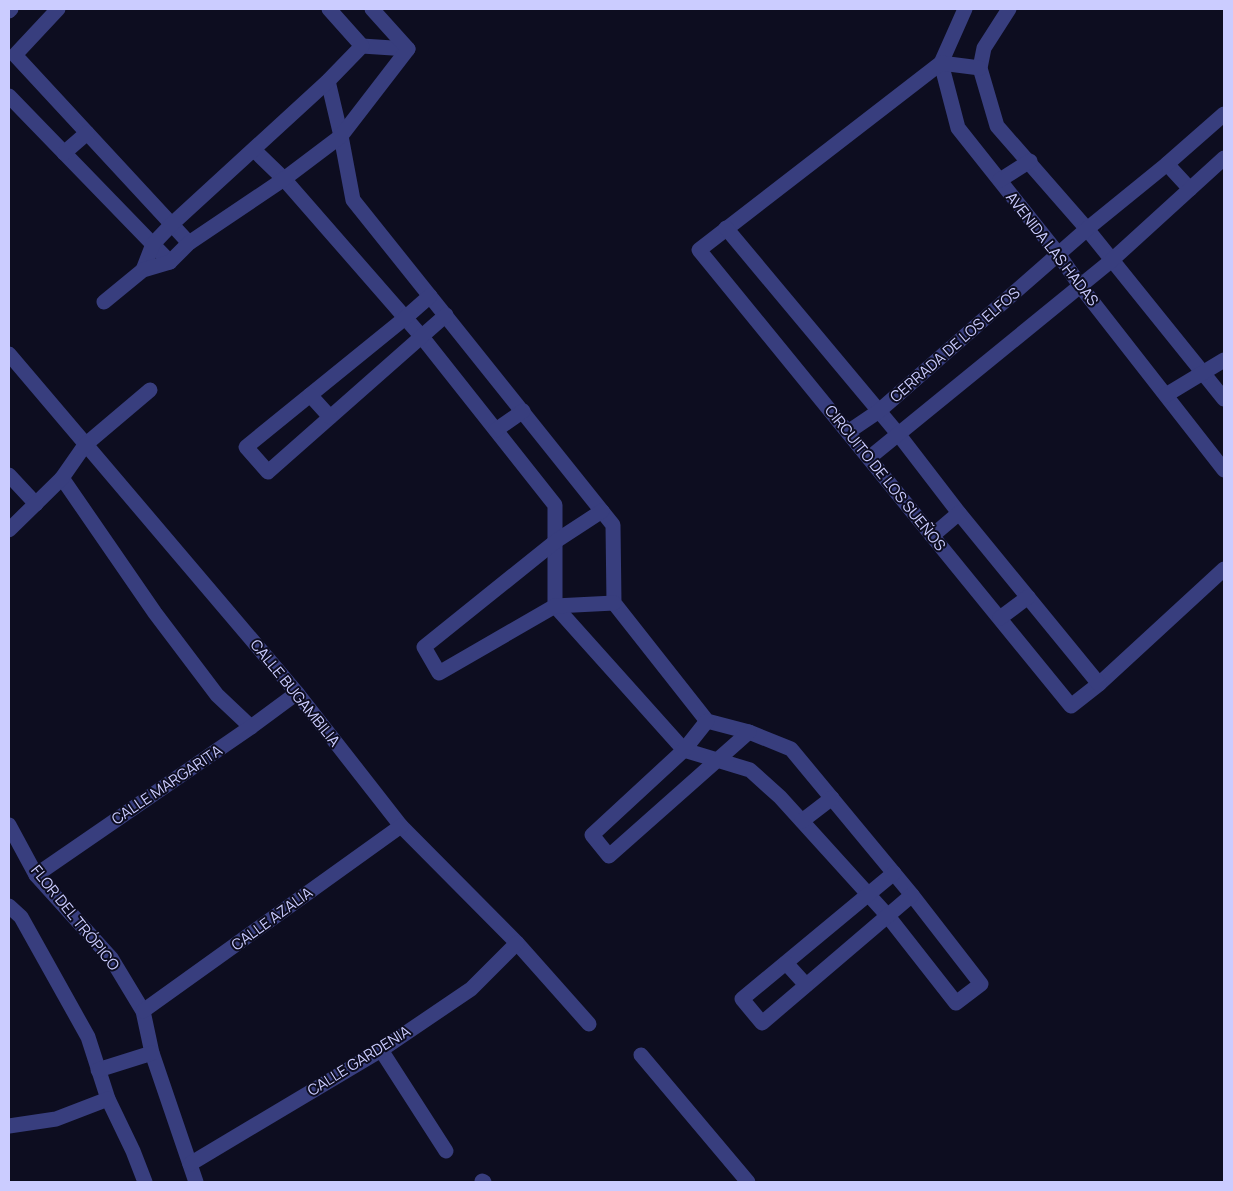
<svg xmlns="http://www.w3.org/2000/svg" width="1233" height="1191" viewBox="0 0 1233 1191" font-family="Manrope,sans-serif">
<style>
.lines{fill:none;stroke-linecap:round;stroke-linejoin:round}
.minor{stroke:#383e7e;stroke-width:15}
.labels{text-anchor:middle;stroke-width:4;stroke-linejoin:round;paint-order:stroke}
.street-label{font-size:15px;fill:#cbccff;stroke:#0d0d20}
</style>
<rect width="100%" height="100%" fill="#0d0d20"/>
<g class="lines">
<!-- minor -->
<g class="minor">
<polyline points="58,9 15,55 189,243"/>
<polyline points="965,9 941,63 958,128 1059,255 1081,287 1224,470"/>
<polyline points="1009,9 984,48 980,68 997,126 1087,229 1224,399"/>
<polyline points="9,11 11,9"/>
<polyline points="362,46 408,49"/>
<polyline points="980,68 941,63 699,250 1071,706 1099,684 1224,569"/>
<polyline points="9,96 170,262"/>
<polyline points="254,150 284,179 422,337 555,505 555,606 684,750 750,770 780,797 887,915 956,1003 981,984 912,895 791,749 749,732 707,721 614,603 613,525 353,200 341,136 328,81"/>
<polyline points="64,153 87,133"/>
<polyline points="1167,164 1190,189"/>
<polyline points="1000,180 1030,161"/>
<polyline points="726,228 899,435 959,513 1099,684"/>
<polyline points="143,270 153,244 172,224 328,81 362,46 329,9"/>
<polyline points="430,296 405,318 246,447 268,472 446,315"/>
<polyline points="104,302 143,270 170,262 189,243 284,179 341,136 408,49 372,9"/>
<polyline points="9,354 297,693 401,826 517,943 589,1024"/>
<polyline points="310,395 330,417"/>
<polyline points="1166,395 1224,360"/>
<polyline points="496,430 523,411"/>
<polyline points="848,432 879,411 1087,229 1167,164 1224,114"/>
<polyline points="869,458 1112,260 1224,158"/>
<polyline points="9,475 36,504"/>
<polyline points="62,478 155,613 217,695 251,727"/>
<polyline points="602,511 556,541 424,647 439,673 555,606 614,603"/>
<polyline points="9,530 62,478 85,445 150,390"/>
<polyline points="932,536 959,513"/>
<polyline points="1000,618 1028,597"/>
<polyline points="707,721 684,750 592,835 609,856 749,732"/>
<polyline points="802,821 832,798"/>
<polyline points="9,825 36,875 111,958 143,1011 152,1053 196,1182"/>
<polyline points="894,873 742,999 762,1023 912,895"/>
<polyline points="36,875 251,727 297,693"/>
<polyline points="9,906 21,917 88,1037 108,1099 133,1151 145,1182"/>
<polyline points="786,963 806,985"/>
<polyline points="143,1011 401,826"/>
<polyline points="381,1050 446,1151"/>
<polyline points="641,1055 748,1182"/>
<polyline points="98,1070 152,1053"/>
<polyline points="9,1126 56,1119 108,1099"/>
<polyline points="190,1164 381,1050 471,989 517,943"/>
<polyline points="482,1181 484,1182"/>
</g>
</g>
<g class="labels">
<!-- street labels -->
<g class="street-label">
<text transform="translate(1052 249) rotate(52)" y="5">AVENIDA LAS HADAS</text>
<text transform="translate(955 345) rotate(-41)" y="5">CERRADA DE LOS ELFOS</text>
<text transform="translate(885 478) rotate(51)" y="5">CIRCUITO DE LOS SUEÑOS</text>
<text transform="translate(295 693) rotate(51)" y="5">CALLE BUGAMBILIA</text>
<text transform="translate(167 785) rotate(-34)" y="5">CALLE MARGARITA</text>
<text transform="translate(75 918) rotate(51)" y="5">FLOR DEL TRÓPICO</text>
<text transform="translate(272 919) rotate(-36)" y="5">CALLE AZALIA</text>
<text transform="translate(359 1061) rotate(-32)" y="5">CALLE GARDENIA</text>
</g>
</g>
<!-- border -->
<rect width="1233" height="1191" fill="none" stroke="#cbccff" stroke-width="20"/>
</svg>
